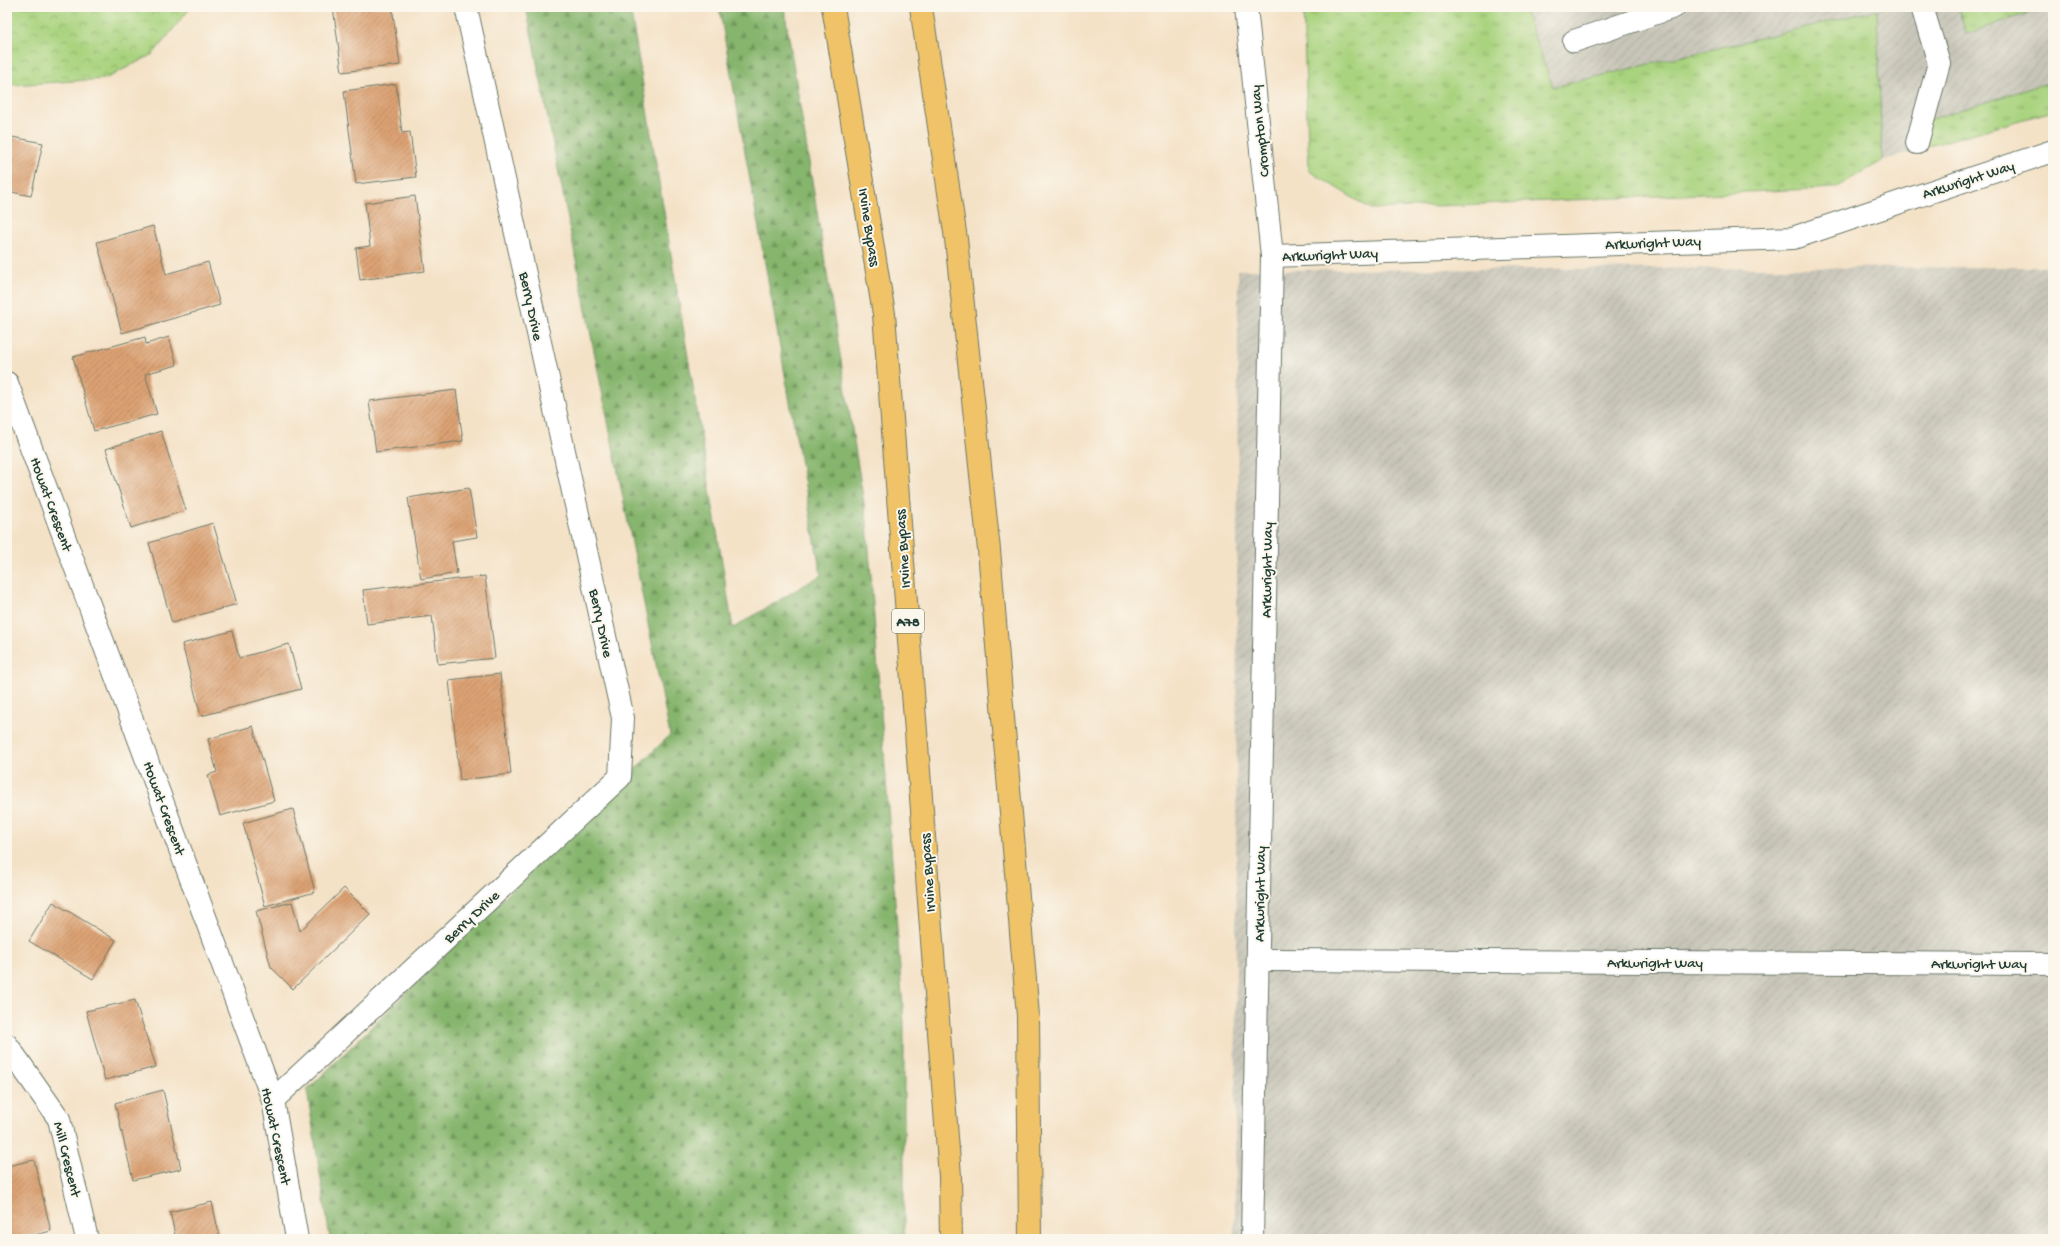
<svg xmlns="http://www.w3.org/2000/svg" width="2060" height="1246" viewBox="0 0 2060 1246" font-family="'Gochi Hand',sans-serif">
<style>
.industrial{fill:url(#industrial-furrows)}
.grass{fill:url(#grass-tufts);stroke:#648859}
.forest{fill:url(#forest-firs);stroke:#527950}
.park{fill:url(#park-crowns);stroke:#648859}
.building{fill:url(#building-hatch)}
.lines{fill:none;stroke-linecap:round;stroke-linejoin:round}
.lane-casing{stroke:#6a7767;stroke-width:24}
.street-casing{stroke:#6a7767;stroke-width:24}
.highway-casing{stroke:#6a7767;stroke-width:24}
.lane{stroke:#fff;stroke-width:22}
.street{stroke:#fff;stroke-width:22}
.highway{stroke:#f0c369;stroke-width:22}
.labels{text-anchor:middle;stroke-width:4;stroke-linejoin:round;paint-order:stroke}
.shield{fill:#fbf7ec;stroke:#61756b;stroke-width:1}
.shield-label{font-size:14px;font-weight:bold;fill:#1f3d34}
.street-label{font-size:15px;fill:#1f3d34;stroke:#fbf7ec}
</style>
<defs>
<pattern id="industrial-furrows" width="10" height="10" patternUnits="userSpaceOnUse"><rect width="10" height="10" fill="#c7c5b8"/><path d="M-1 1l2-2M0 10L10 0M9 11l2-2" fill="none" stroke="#aaaa9f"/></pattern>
<pattern id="grass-tufts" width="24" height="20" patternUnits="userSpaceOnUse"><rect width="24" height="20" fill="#a9d37e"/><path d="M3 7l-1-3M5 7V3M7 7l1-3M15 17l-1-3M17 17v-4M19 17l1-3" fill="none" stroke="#89ac68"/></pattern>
<pattern id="forest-firs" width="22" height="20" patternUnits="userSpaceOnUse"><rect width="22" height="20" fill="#86b56d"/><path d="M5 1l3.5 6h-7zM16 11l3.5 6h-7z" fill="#6d945a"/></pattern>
<pattern id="park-crowns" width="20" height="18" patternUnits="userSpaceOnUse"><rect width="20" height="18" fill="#a9d37e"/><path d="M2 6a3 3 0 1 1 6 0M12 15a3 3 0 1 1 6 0" fill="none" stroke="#89ac68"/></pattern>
<pattern id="building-hatch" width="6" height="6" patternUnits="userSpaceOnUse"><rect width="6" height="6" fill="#dca273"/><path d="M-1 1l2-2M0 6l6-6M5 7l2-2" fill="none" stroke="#b2855f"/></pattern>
</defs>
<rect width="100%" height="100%" fill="#fbf7ec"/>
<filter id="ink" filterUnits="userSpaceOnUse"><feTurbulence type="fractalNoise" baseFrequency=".025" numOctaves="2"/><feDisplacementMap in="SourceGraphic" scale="8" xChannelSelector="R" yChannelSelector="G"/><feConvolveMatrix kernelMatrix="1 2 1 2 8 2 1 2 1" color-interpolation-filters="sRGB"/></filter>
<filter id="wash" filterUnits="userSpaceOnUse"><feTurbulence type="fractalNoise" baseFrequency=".012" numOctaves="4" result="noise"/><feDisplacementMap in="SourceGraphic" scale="16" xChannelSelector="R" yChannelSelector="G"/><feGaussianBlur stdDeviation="0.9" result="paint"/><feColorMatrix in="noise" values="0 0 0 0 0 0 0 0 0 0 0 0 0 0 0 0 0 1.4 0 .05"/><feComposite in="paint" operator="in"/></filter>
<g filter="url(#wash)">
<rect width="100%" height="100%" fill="#f4e2c7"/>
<!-- industrial -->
<g class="industrial">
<polygon points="1523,7 1958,7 1966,33 2045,7 2053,7 2053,81 1925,121 1925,147 1882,161 1877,10 1553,87"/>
<polygon points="2053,267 2053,1239 1235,1239 1238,270"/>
</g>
<!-- grass -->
<g class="grass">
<polygon points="1303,7 1523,7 1553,87 1877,10 1882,161 1835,188 1371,209 1309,171"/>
<polygon points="1958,7 2045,7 1966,34"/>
<polygon points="2053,81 2053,111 1925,147 1925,121"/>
</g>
<!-- forest -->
<polygon class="forest" points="526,7 630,7 733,628 821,575 719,7 784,7 867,522 904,1023 904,1239 330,1239 307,1090 670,735"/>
<!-- park -->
<polygon class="park" points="7,7 191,7 153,54 105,79 11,85 7,85"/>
<g id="blocks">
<!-- building -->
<g class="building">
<polygon points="333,7 392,7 400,65 342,72"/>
<polygon points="396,84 402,133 410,132 416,177 356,184 344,91"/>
<polygon points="7,136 43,143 31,196 7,191"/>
<polygon points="415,196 425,271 360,280 356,248 370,246 365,203"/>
<polygon points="153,226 166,274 208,262 220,305 122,333 97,242"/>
<polygon points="145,337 146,344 169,337 177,365 145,374 157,414 94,431 73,357"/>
<polygon points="456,390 463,441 376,452 369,401"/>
<polygon points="161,431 186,510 131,528 106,449"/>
<polygon points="469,488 477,537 452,541 457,573 421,579 408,498"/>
<polygon points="213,523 237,604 172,623 149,543"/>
<polygon points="485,576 495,658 438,664 432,616 367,624 363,590"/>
<polygon points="232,631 239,658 289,644 301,689 201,716 182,644"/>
<polygon points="500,674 511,774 460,780 449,680"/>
<polygon points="253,726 274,801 220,816 208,775 217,772 208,739"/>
<polygon points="293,809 315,892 265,906 243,823"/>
<polygon points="344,888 370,914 293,989 271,967 256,911 292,902 300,931"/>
<polygon points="53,902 116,940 93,979 29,941"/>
<polygon points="135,1000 156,1067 105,1080 86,1011"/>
<polygon points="163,1090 181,1169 133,1180 115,1103"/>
<polygon points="34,1160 51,1231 19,1239 7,1239 7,1166"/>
<polygon points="212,1202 220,1239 176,1239 170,1212"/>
</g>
</g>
</g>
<g filter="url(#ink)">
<use href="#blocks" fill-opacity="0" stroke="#6a7767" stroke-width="1"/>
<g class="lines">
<defs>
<g id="lane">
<polyline points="1574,41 1674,7"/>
<polyline points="1917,143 1939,63 1922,7"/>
</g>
<g id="street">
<polyline points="1246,7 1272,256 1252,1239"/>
<polyline points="1272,256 1793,238 2053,151"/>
<polyline points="7,383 273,1100 297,1239"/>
<polyline points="1258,960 2053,964"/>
<polyline points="7,1045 59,1119 87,1239"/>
<polyline points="273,1100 620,777 623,718 466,7"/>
</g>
<g id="highway">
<polyline points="833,7 884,314 950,1176 951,1239"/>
<polyline points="921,7 956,239 989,550 1028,1016 1030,1239"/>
</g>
</defs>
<!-- lane casing -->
<use href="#lane" class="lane-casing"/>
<!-- street casing -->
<use href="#street" class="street-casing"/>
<!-- highway casing -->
<use href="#highway" class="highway-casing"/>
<!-- lane -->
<use href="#lane" class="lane"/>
<!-- street -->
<use href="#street" class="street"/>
<!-- highway -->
<use href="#highway" class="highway"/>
</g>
</g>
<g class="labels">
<!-- shield labels -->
<rect class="shield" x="892" y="609" width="32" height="24" rx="3"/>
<g class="shield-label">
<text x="908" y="626">A78</text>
</g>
<!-- street labels -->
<g class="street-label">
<text transform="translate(1259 131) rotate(-96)" y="5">Crompton Way</text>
<text transform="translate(1968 179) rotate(-18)" y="5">Arkwright Way</text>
<text transform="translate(870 227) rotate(81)" y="5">Irvine Bypass</text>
<text transform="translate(1653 242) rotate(-2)" y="5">Arkwright Way</text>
<text transform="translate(1330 254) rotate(-2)" y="5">Arkwright Way</text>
<text transform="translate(532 306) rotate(78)" y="5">Berry Drive</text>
<text transform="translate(52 504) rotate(70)" y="5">Howat Crescent</text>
<text transform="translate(902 549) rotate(-94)" y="5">Irvine Bypass</text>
<text transform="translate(1266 570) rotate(-89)" y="5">Arkwright Way</text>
<text transform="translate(602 623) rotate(78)" y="5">Berry Drive</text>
<text transform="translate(165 808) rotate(70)" y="5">Howat Crescent</text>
<text transform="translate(927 873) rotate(-94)" y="5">Irvine Bypass</text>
<text transform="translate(1259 894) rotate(-89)" y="5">Arkwright Way</text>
<text transform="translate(471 916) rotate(-43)" y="5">Berry Drive</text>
<text x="1655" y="967">Arkwright Way</text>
<text x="1979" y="968">Arkwright Way</text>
<text transform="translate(277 1136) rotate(78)" y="5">Howat Crescent</text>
<text transform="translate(68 1159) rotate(76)" y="5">Mill Crescent</text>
</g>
</g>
<!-- margin -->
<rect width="2060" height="1246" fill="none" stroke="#fbf7ec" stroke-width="24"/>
</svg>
